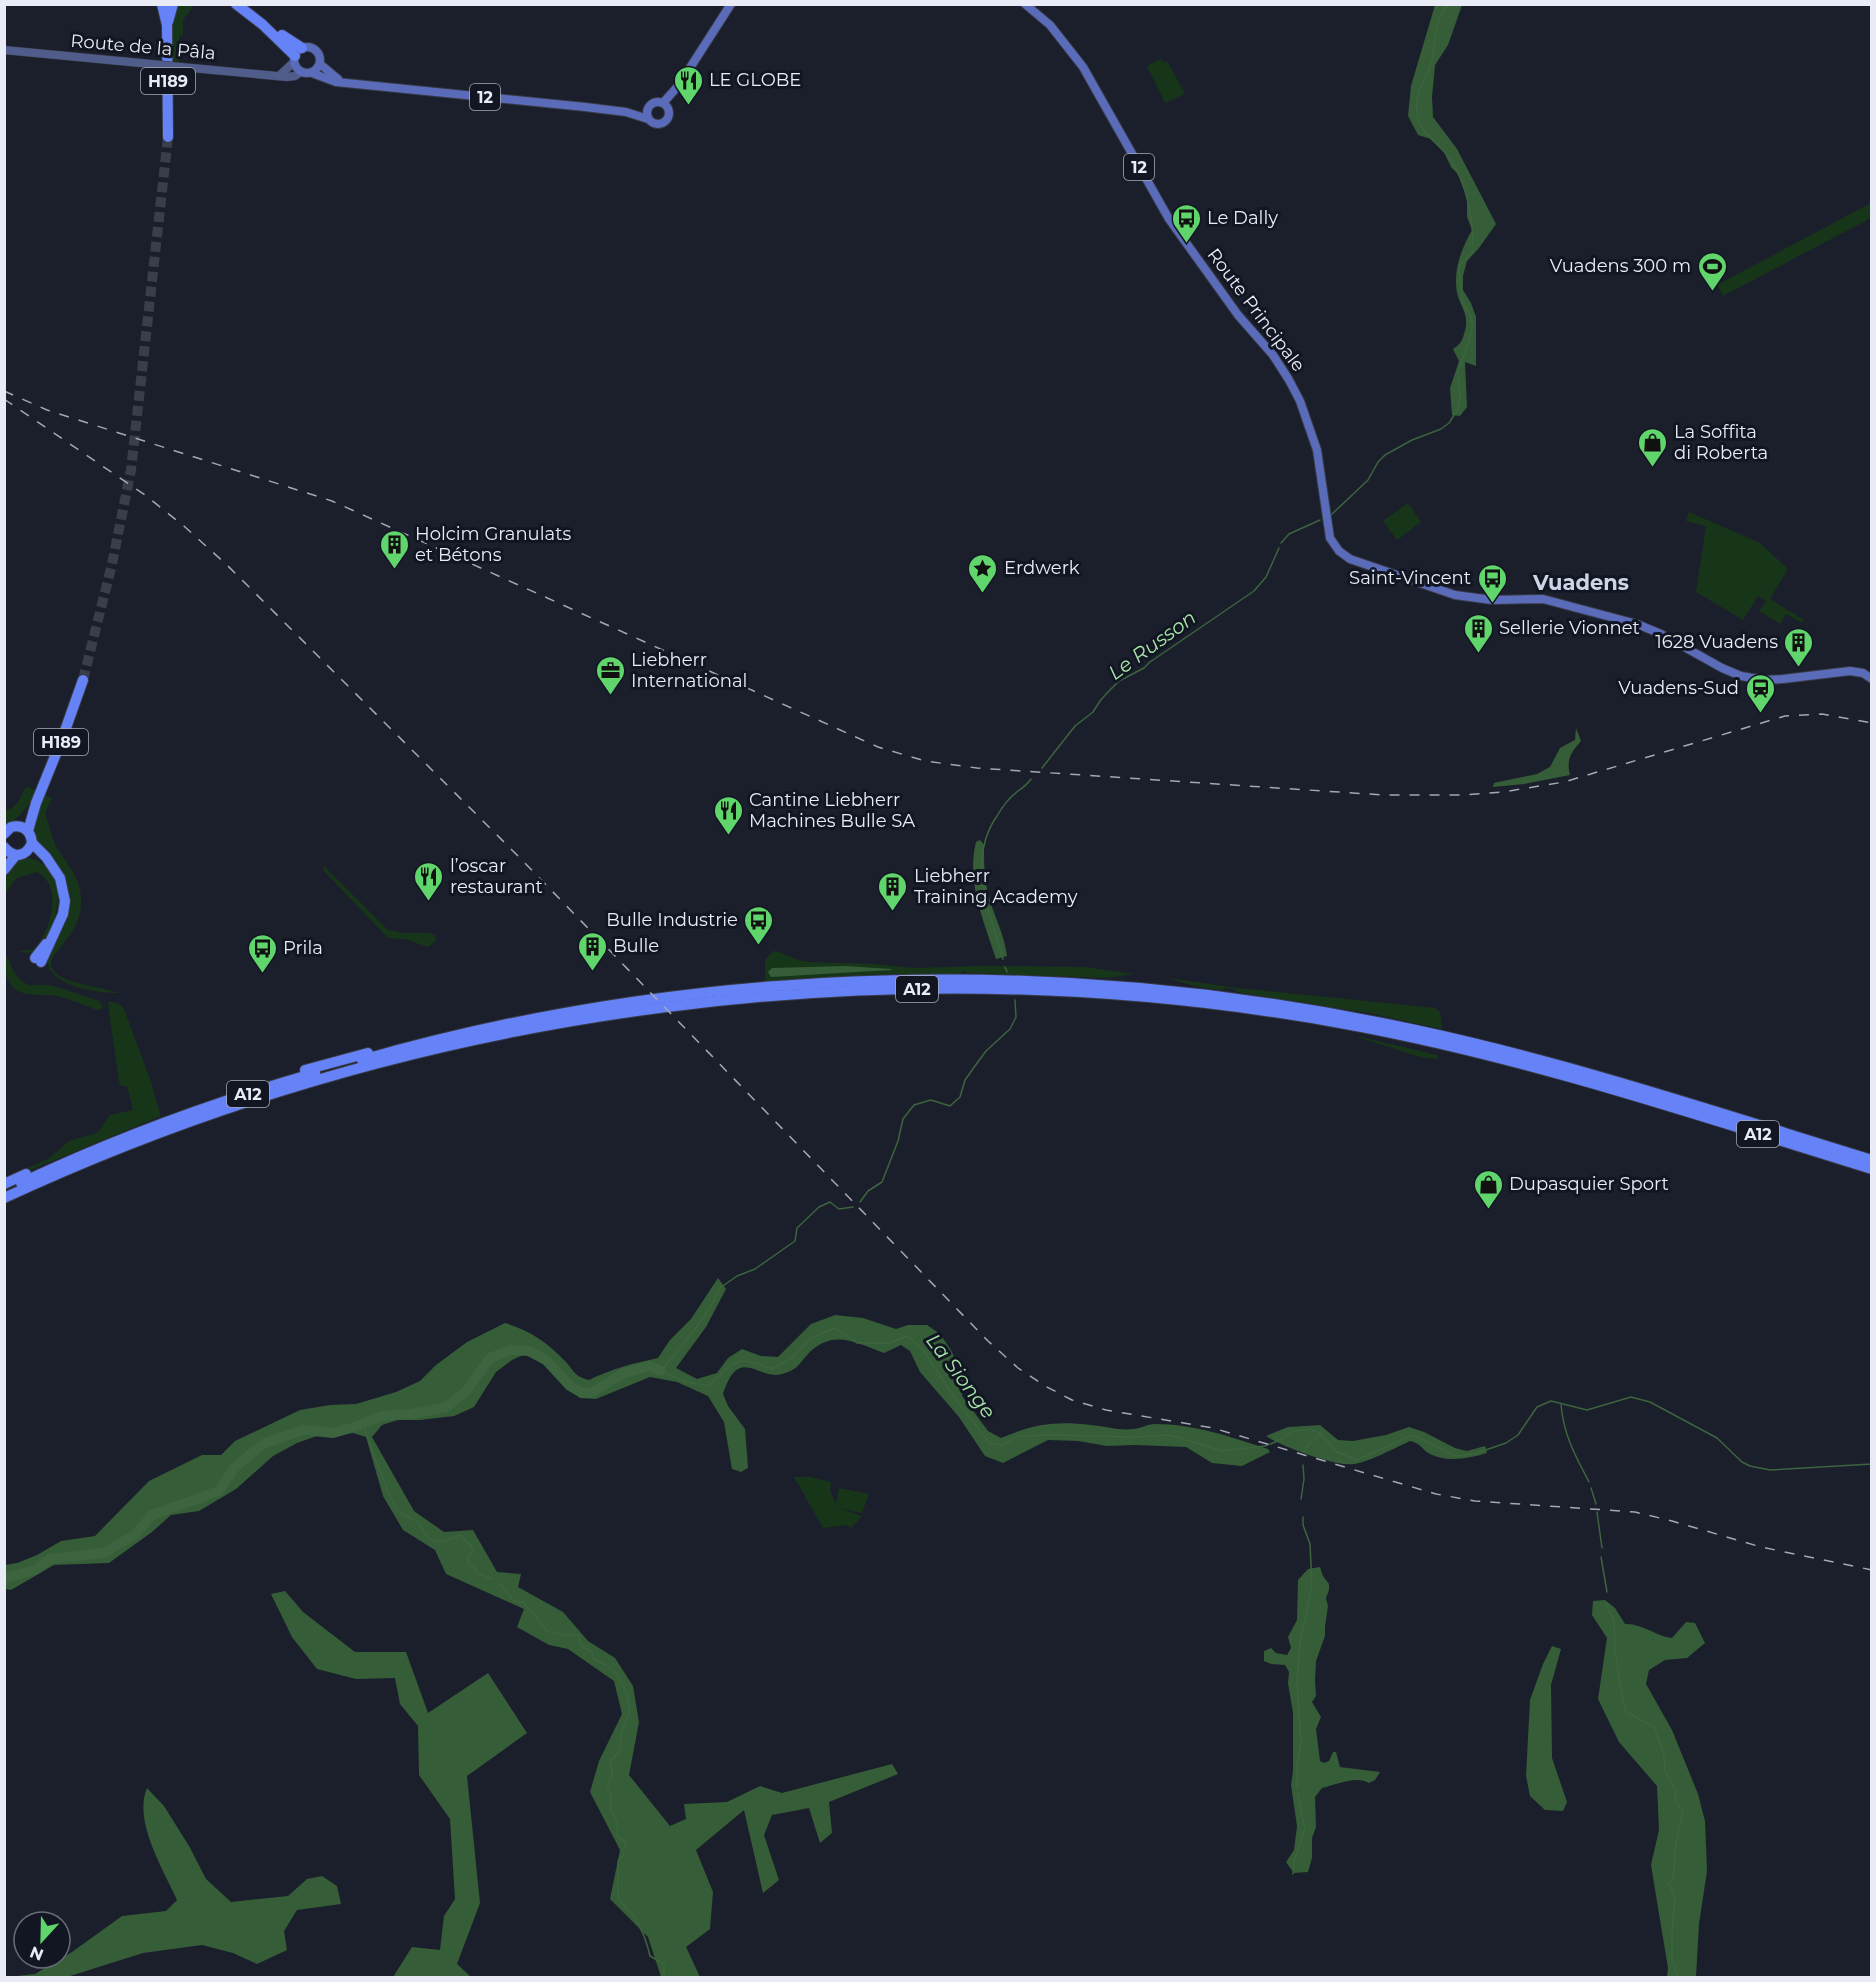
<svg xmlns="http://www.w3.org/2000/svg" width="1876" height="1982" viewBox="0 0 1876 1982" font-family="Montserrat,sans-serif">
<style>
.green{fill:#173619}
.forest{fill:#355d37}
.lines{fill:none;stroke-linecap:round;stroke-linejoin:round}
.stream{stroke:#3c643e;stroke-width:1.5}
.river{stroke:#3c643e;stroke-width:10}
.highway-tunnel{stroke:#3a3e4a;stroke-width:10;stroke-dasharray:10 5;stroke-linecap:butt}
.secondary-casing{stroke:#383b46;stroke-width:9}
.primary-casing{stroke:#383b46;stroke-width:10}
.highway-casing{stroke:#383b46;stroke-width:12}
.secondary{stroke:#505c8a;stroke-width:8}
.primary{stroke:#5a6cb9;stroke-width:8}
.highway{stroke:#6682f7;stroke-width:10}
.rail{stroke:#a5a8b3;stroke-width:1.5;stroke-dasharray:10 10;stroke-linecap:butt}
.secondary-bridge-casing{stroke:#383b46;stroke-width:9;stroke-linecap:butt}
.secondary-bridge{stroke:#505c8a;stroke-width:8}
.labels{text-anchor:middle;stroke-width:6;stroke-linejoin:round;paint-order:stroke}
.shield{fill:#121622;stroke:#a8acb6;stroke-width:1.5}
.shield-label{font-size:16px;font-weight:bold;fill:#e9ecf6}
.street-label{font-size:18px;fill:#e9ecf6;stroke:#121622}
.poi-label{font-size:18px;fill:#e9ecf6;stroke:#121622;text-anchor:start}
.water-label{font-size:20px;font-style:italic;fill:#a6e5a8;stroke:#121622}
.quarter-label{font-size:21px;font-weight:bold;fill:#cfd5e8;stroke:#121622}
</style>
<rect width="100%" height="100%" fill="#1b1f2c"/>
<!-- green -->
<g class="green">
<polygon points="177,5 194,5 183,20 183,35 179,36 179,62 173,61 173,18"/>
<polygon points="1161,59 1164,63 1167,61 1185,94 1165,103 1147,66"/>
<polygon points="1871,203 1871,218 1723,296 1717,285"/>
<polygon points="1408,503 1421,522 1397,540 1383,521"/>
<polygon points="1689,512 1760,543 1788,569 1770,599 1804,620 1802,623 1786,614 1780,624 1759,611 1766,601 1758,596 1743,620 1696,592 1706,526 1686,521"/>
<path d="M26 786 36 791C28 808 20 817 5 826V811C18 807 21 797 26 786Z"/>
<path d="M44 795 52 798 45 813C48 822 53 842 57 848 68 865 82 880 81 902 81 916 75 929 66 940 62 946 52 955 51 963 50 969 56 974 61 977 76 985 102 987 119 993 99 993 63 988 51 971 40 956 59 938 65 925 69 915 71 904 70 894 66 864 33 848 34 826 35 816 41 805 44 795Z"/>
<path d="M29 858C63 866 63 905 49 931 46 937 42 946 36 950 31 954 24 953 18 951L33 950C51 933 64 886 37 872L17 878 4 895C4 877 8 861 29 858Z"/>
<polygon points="324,866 387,929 401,933 431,933 435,936 436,941 428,947 405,939 388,938 323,870"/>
<path d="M773 951C785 952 794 961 809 962L874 964 913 968 985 966 1085 967 1134 974 1109 978 969 973 963 971 959 974H886L765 982V960Z"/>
<path d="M5 955C12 964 15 978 23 982 30 987 38 984 46 985 63 987 83 997 100 1001L103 1008 97 1010C84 1005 70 999 57 996 48 994 38 996 29 994 7 992 4 973 5 955Z"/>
<polygon points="1167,978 1237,988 1435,1008 1440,1012 1442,1029 1369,1013 1237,992 1234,989 1225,988 1222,990 1198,987"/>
<polygon points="109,1002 118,1003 124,1009 151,1082 161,1116 23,1173 4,1178 48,1159 69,1141 94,1134 99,1131 110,1115 133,1110 127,1086 121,1086 119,1081 108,1006 113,1005 108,1005"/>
<polygon points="1357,1037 1361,1037 1437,1055 1438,1059 1420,1057"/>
<polygon points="794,1477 810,1477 831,1482 830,1491 836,1504 839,1488 869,1494 862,1513 838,1508 862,1516 851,1528 848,1525 823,1528"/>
</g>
<!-- forest -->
<g class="forest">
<path d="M1435 5H1462L1448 45 1435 65 1432 97 1433 117 1457 149 1496 224 1479 248 1467 261 1463 276V290L1471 303 1476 317V366L1465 362 1467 407 1460 416 1452 415 1450 388 1459 361 1453 349C1460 344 1462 342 1464 334 1472 312 1456 305 1456 284 1455 265 1463 246 1472 230L1467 217V199L1460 176 1451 167 1443 150 1431 139 1418 135 1408 116 1411 86Z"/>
<path d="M1576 728 1581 741C1571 753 1566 759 1570 775L1524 784 1493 787 1494 783 1537 774 1550 767 1560 748 1575 740Z"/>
<path d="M980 840 984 845C984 862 984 881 989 897 995 919 1004 933 1007 956L996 959C984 921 966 882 976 842Z"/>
<polygon points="845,966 891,969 892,970 771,977 768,972 772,968"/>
<path d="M718 1278 726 1289 706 1327 676 1368 697 1379 717 1373 728 1358 742 1349 761 1356 778 1357 811 1324 835 1315 863 1318 896 1329 908 1325H927L940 1334 951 1350 963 1377 962 1396 988 1431 1001 1438C1034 1424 1055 1421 1091 1425 1104 1426 1120 1431 1133 1429 1140 1429 1147 1424 1155 1424 1194 1424 1231 1437 1268 1449L1270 1452 1242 1466 1212 1463 1186 1447 1135 1445 1107 1446 1078 1441 1048 1440 1003 1463 985 1456 959 1417 920 1372 910 1351 901 1345 884 1353C855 1342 832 1328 807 1355 798 1366 796 1370 782 1374 758 1381 739 1344 723 1394L728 1406 745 1429 748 1468 741 1472 732 1469 724 1422 708 1396 677 1382 650 1377 596 1399 580 1398 558 1378 541 1357 525 1354 512 1360 496 1372 474 1407 454 1416 420 1420H398L382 1425 372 1437 414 1511 444 1532 473 1530 497 1572 521 1574 518 1587 563 1612 588 1641 615 1658 633 1686 639 1722 629 1775 670 1826 686 1819 684 1804 727 1802 760 1786 782 1793 892 1764 898 1774 829 1802 832 1833 820 1843 809 1808 772 1815 764 1835 779 1880 763 1893 744 1810 696 1850 713 1892 710 1929 686 1947 700 1977H661L648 1937 610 1899 620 1850 590 1792 599 1761 622 1714 614 1681 568 1649 549 1645 517 1627 524 1609 446 1574 435 1550 403 1530 383 1496 366 1437 353 1433 317 1436 297 1443 273 1456 236 1489 199 1511 171 1515 152 1532 109 1563 54 1565 11 1590 5 1589V1565L17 1563 37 1555 61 1541 95 1536 149 1481 202 1455H221L235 1441 300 1410 330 1405 356 1404 396 1392 420 1381 436 1365 467 1342 505 1323C529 1330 547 1342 564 1360 575 1371 573 1376 589 1380 611 1369 634 1363 658 1358L670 1340 691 1319Z"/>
<path d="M1320 1425 1338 1440 1353 1441 1386 1435 1409 1427 1424 1432 1455 1448 1467 1451 1485 1446 1487 1453C1471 1458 1447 1463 1430 1454 1421 1449 1422 1444 1410 1441 1395 1448 1369 1462 1354 1464 1336 1467 1281 1446 1266 1436L1288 1427Z"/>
<path d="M1320 1567 1323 1576 1329 1584V1590L1326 1598 1328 1606 1325 1627V1636L1316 1661 1315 1680 1316 1696 1312 1702 1321 1717 1316 1729 1320 1761 1324 1763 1329 1761 1333 1752H1336L1340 1767 1380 1772 1375 1780 1369 1783C1357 1775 1335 1785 1322 1788L1315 1797 1316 1827 1312 1838V1858L1308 1872 1294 1873 1286 1862 1294 1850 1297 1826 1291 1785 1293 1771V1713L1288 1683 1289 1672 1285 1665 1271 1664 1264 1661V1651L1271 1648 1276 1653 1287 1655 1291 1648 1288 1637 1297 1620 1298 1580 1308 1569Z"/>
<polygon points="285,1591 303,1612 355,1652 406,1652 428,1713 488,1673 527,1733 467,1776 480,1903 457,1964 471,1977 393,1977 412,1947 440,1950 444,1916 455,1899 450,1819 419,1775 418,1726 400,1704 395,1678 356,1679 317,1669 292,1637 271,1594"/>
<path d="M1605 1600 1615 1608 1625 1624C1642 1623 1655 1636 1672 1638L1686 1622 1695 1623 1705 1643 1687 1658 1665 1660 1649 1670 1646 1684 1672 1730 1698 1794 1705 1821 1707 1871 1699 1924 1696 1977H1667L1668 1968 1651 1865 1659 1830 1657 1786 1619 1742 1598 1699 1607 1638 1592 1615 1593 1601Z"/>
<polygon points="1552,1646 1561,1649 1551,1685 1552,1758 1567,1802 1563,1811 1545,1810 1530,1796 1526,1776 1530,1700 1543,1664"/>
<path d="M147 1788 164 1806 189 1846 206 1879 231 1902 288 1896 307 1879 322 1876 337 1886 341 1904 297 1910 284 1931 287 1950 257 1964 233 1953 202 1945 143 1953 67 1977H7L35 1974 72 1952 122 1916 166 1911 177 1900C163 1869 133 1821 147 1788Z"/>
</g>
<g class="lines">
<!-- stream -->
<g class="stream">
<path d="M1331 515 1368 480 1378 462 1385 455 1412 440 1441 429 1449 423 1458 409 1460 395 1458 373 1473 327 1470 314 1462 302 1459 270 1460 265 1473 251C1474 221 1467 184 1450 159 1438 142 1419 134 1417 112 1415 87 1428 79 1432 60 1437 37 1432 24 1449 4"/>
<polyline points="1281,543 1289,534 1320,520"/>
<polyline points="1042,768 1075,726 1093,712 1100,701 1108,692 1119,681 1144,668 1150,662 1254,591 1266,577 1279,548"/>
<path d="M1003 959C990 912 966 860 997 816 1002 807 1010 797 1018 791 1024 787 1027 785 1031 779"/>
<polyline points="1005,967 1007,972"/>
<polyline points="860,1202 868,1191 882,1182 898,1141 903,1119 914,1105 931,1100 950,1106 960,1097 965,1080 975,1066 986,1051 1010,1029 1016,1017 1015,1000"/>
<path d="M853 1207 839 1209 830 1202 819 1207 797 1228 795 1241 755 1269 737 1276 720 1288 711 1306 696 1328 661 1371 687 1382 709 1386C734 1361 736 1354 772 1369L792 1358 811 1338 835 1328 857 1343H889L908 1336 924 1351 954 1397 989 1443 1002 1445 1019 1436 1052 1435 1134 1437 1170 1435 1222 1451 1265 1446 1278 1441 1293 1431 1311 1429 1321 1434 1337 1452 1357 1460 1413 1435 1455 1456 1474 1454 1506 1443 1518 1435 1537 1407 1551 1401 1587 1410 1631 1397 1650 1402 1717 1438 1742 1462 1750 1466 1770 1470 1872 1464"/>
<path d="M1561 1405C1564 1436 1575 1455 1589 1482"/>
<path d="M363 1424 377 1464 396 1510C403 1516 410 1516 417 1522 422 1525 422 1529 425 1534 435 1548 447 1540 460 1535L471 1546 473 1552 467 1558 468 1564 474 1567 477 1573 492 1579"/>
<polyline points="1303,1452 1309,1444 1321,1434"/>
<polyline points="1591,1488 1596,1504"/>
<polyline points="1301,1499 1304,1479 1303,1465"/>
<polyline points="1597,1512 1602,1548"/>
<polyline points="1601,1557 1607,1592"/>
<path d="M500 1584 514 1601 523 1602C531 1612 540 1620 546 1631L565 1635H578L582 1646 592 1652 593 1659C597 1661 602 1663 606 1665 621 1675 633 1699 628 1716 623 1728 619 1735 621 1749L611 1761 612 1776 607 1787 612 1797 610 1808C616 1816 620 1826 616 1836L627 1843 622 1850 624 1854 618 1861C620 1873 615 1886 619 1898 621 1905 630 1910 634 1917 642 1929 647 1942 650 1956L664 1964V1977"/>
<path d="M1606 1603 1609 1612 1614 1619 1615 1652 1625 1711 1654 1727C1658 1741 1667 1753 1664 1769L1676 1791 1675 1801 1683 1811 1676 1844 1673 1878 1669 1884 1675 1897 1672 1932V1958L1678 1978"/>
<polyline points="1297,1787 1297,1766 1301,1743 1297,1681 1300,1643 1312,1587 1310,1544 1303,1525 1303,1517"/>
<polyline points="1293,1874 1294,1862 1305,1828 1298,1795"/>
</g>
<!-- river -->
<polyline class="river" points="4,1578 35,1570 50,1559 104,1553 136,1534 152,1515 219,1491 234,1468 263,1444 303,1430 333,1433 358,1426 381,1416 411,1414 447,1407 467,1390 490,1358 511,1350 529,1351 546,1360 570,1386 582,1393 591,1393 624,1373 650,1366 661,1371"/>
<!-- highway-tunnel -->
<polyline class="highway-tunnel" points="83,680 112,564 131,470 168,137"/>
<defs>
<g id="secondary">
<polyline points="4,50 151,64"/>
<polyline points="181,67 287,77 295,76 301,72"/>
<polyline points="279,76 294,62"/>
</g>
<g id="primary">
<polyline points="1025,4 1050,25 1083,67 1169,219 1238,315 1273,355 1289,380 1300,401 1317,450 1330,538 1339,551 1350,559 1455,595 1492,600 1543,599 1637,624 1661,634 1722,668 1741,676 1764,680 1783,679 1850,671 1863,673 1872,679"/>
<circle cx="307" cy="60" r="13"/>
<polyline points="320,64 338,79"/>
<polyline points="312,73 336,82 585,107 626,112 648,119"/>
<circle cx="658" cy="113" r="11"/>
<polyline points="663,103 679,85 731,4"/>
</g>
<g id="highway">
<polyline points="162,4 167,25 168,137"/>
<polyline points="236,4 262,24 295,56"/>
<polyline points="168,22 173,4"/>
<polyline points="282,35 302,48"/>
<polyline points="28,831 36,803 62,739 83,680"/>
<path d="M4 834 11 827C23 824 31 831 32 843 26 857 14 859 4 847"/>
<polyline points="32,843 46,857 60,878 65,901 63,914 41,962"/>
<polyline points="4,870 16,855"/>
<polyline points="35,958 46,944"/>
<path d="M362 1060C700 963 1067 955 1411 1029 1567 1062 1719 1113 1872 1160"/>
<polyline points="305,1070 368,1053"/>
<path d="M21 1183C116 1138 215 1102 315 1073"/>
<polyline points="4,1184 26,1174"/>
<path d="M4 1198C422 1004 898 941 1351 1025 1529 1058 1700 1116 1872 1169"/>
</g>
</defs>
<!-- secondary casing -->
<use href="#secondary" class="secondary-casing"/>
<!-- primary casing -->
<use href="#primary" class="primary-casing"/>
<!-- highway casing -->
<use href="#highway" class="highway-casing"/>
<!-- secondary -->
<use href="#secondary" class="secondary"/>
<!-- primary -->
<use href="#primary" class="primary"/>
<!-- highway -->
<use href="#highway" class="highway"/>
<!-- rail -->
<g class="rail">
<polyline points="4,391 47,410 332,501 878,747 925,761 977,768 1383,795 1461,795 1503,792 1564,782 1785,716 1822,714 1872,723"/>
<polyline points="4,399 145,495 185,527 228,566 521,859 988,1341 1018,1368 1045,1386 1072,1400 1106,1410 1213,1428 1436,1494 1475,1501 1635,1512 1672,1521 1761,1547 1872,1570"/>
</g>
<defs>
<polyline id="secondary-bridge" points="151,64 181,67"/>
</defs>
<!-- secondary-bridge casing -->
<use href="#secondary-bridge" class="secondary-bridge-casing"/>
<!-- secondary-bridge -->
<use href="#secondary-bridge" class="secondary-bridge"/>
</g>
<!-- icons -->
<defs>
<symbol id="restaurant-pin" viewBox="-11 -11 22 30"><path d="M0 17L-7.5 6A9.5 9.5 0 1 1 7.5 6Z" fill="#5fd56b" stroke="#121622"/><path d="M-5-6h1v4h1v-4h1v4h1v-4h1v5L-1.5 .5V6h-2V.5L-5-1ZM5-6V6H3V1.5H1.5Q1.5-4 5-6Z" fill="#111"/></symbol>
<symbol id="bus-pin" viewBox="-11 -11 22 30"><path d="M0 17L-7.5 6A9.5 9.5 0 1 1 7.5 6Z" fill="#5fd56b" stroke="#121622"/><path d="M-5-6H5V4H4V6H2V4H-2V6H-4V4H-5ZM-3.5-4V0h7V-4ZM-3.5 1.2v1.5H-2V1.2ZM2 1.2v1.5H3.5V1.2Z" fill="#111"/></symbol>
<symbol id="stadium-pin" viewBox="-11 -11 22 30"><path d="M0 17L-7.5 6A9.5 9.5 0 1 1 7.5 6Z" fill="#5fd56b" stroke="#121622"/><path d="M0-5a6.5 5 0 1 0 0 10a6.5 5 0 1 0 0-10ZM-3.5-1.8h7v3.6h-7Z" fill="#111"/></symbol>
<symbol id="shop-pin" viewBox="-11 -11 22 30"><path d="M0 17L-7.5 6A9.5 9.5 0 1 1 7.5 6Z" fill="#5fd56b" stroke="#121622"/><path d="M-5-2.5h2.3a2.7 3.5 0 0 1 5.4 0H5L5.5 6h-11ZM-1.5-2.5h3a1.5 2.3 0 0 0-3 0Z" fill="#111"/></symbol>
<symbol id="building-pin" viewBox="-11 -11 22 30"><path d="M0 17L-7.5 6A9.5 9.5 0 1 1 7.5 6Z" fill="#5fd56b" stroke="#121622"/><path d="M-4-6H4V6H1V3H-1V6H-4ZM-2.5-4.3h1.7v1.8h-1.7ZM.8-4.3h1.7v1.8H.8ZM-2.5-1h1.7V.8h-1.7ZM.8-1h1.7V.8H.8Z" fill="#111"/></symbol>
<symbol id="sight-pin" viewBox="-11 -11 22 30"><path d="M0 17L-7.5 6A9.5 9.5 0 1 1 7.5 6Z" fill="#5fd56b" stroke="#121622"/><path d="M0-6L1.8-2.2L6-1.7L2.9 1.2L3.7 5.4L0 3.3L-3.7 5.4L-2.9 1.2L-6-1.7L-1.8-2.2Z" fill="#111"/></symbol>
<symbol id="office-pin" viewBox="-11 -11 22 30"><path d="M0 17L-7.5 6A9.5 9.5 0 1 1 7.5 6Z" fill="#5fd56b" stroke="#121622"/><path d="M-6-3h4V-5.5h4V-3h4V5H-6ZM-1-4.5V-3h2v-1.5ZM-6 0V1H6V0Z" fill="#111"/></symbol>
<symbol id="station-pin" viewBox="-11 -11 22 30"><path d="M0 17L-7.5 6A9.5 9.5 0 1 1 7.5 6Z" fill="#5fd56b" stroke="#121622"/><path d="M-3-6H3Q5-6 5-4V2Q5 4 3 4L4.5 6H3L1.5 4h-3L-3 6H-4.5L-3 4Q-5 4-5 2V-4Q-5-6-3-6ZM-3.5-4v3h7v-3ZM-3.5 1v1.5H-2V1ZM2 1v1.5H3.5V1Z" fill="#111"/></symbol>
</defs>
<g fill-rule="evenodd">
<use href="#restaurant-pin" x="672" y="64" width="33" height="45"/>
<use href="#bus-pin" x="1170" y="202" width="33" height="45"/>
<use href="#stadium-pin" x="1696" y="250" width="33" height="45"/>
<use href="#shop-pin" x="1636" y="426" width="33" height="45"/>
<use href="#building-pin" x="378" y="528" width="33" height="45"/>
<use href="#sight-pin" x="966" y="552" width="33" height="45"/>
<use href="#bus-pin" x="1476" y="562" width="33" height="45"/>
<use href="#building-pin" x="1462" y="612" width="33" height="45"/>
<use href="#building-pin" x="1782" y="626" width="33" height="45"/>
<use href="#office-pin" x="594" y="654" width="33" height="45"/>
<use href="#station-pin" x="1744" y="672" width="33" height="45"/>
<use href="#restaurant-pin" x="712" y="794" width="33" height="45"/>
<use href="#restaurant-pin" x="412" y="860" width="33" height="45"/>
<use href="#building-pin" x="876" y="870" width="33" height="45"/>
<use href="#bus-pin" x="742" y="904" width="33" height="45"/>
<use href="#building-pin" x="576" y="930" width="33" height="45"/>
<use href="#bus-pin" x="246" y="932" width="33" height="45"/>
<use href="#shop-pin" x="1472" y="1168" width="33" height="45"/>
</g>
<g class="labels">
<!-- shield labels -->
<g class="shield">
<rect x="141" y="68" width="54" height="26" rx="4.5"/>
<rect x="470" y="84" width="30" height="26" rx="4.5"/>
<rect x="1124" y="154" width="30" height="26" rx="4.5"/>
<rect x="34" y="729" width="54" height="26" rx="4.5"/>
<rect x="896" y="976" width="42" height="26" rx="4.5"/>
<rect x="227" y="1081" width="42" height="26" rx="4.5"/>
<rect x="1737" y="1121" width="42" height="26" rx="4.5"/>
</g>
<g class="shield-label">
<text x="168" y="87">H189</text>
<text x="485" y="103">12</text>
<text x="1139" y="173">12</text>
<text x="61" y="748">H189</text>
<text x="917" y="995">A12</text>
<text x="248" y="1100">A12</text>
<text x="1758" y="1140">A12</text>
</g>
<!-- street labels -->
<g class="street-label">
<text transform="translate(143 47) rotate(5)" y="6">Route de la Pâla</text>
<text transform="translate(1256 310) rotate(53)" y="6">Route Principale</text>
</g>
<!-- poi labels -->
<g class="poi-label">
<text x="709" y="86">LE GLOBE</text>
<text x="1207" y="224">Le Dally</text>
<text x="1691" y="272" text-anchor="end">Vuadens 300 m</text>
<text x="1674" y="438">La Soffita<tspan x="1674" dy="21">di Roberta</tspan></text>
<text x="415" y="540">Holcim Granulats<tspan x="415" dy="21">et Bétons</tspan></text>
<text x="1004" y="574">Erdwerk</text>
<text x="1471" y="584" text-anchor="end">Saint-Vincent</text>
<text x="1499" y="634">Sellerie Vionnet</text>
<text x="1778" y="648" text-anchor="end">1628 Vuadens</text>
<text x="631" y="666">Liebherr<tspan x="631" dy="21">International</tspan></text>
<text x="1739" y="694" text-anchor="end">Vuadens-Sud</text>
<text x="749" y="806">Cantine Liebherr<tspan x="749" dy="21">Machines Bulle SA</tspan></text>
<text x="450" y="872">l’oscar<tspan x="450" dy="21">restaurant</tspan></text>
<text x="914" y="882">Liebherr<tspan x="914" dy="21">Training Academy</tspan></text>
<text x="738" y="926" text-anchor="end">Bulle Industrie</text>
<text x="613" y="952">Bulle</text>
<text x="283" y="954">Prila</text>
<text x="1509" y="1190">Dupasquier Sport</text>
</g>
<!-- water labels -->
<g class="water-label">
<text transform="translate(1152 645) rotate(-36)" y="7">Le Russon</text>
<text transform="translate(961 1376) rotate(53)" y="7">La Sionge</text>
</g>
<!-- quarter labels -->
<g class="quarter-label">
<text x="1581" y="590">Vuadens</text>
</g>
</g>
<!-- border -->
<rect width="1876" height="1982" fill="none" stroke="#e9ecf6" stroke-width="12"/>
<!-- north arrow -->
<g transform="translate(42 1940) rotate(202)"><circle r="28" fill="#121622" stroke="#686c77" stroke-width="1.5"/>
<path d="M0-4.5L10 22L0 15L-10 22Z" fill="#5fd56b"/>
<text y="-9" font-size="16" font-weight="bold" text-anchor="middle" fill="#e9ecf6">N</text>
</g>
</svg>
